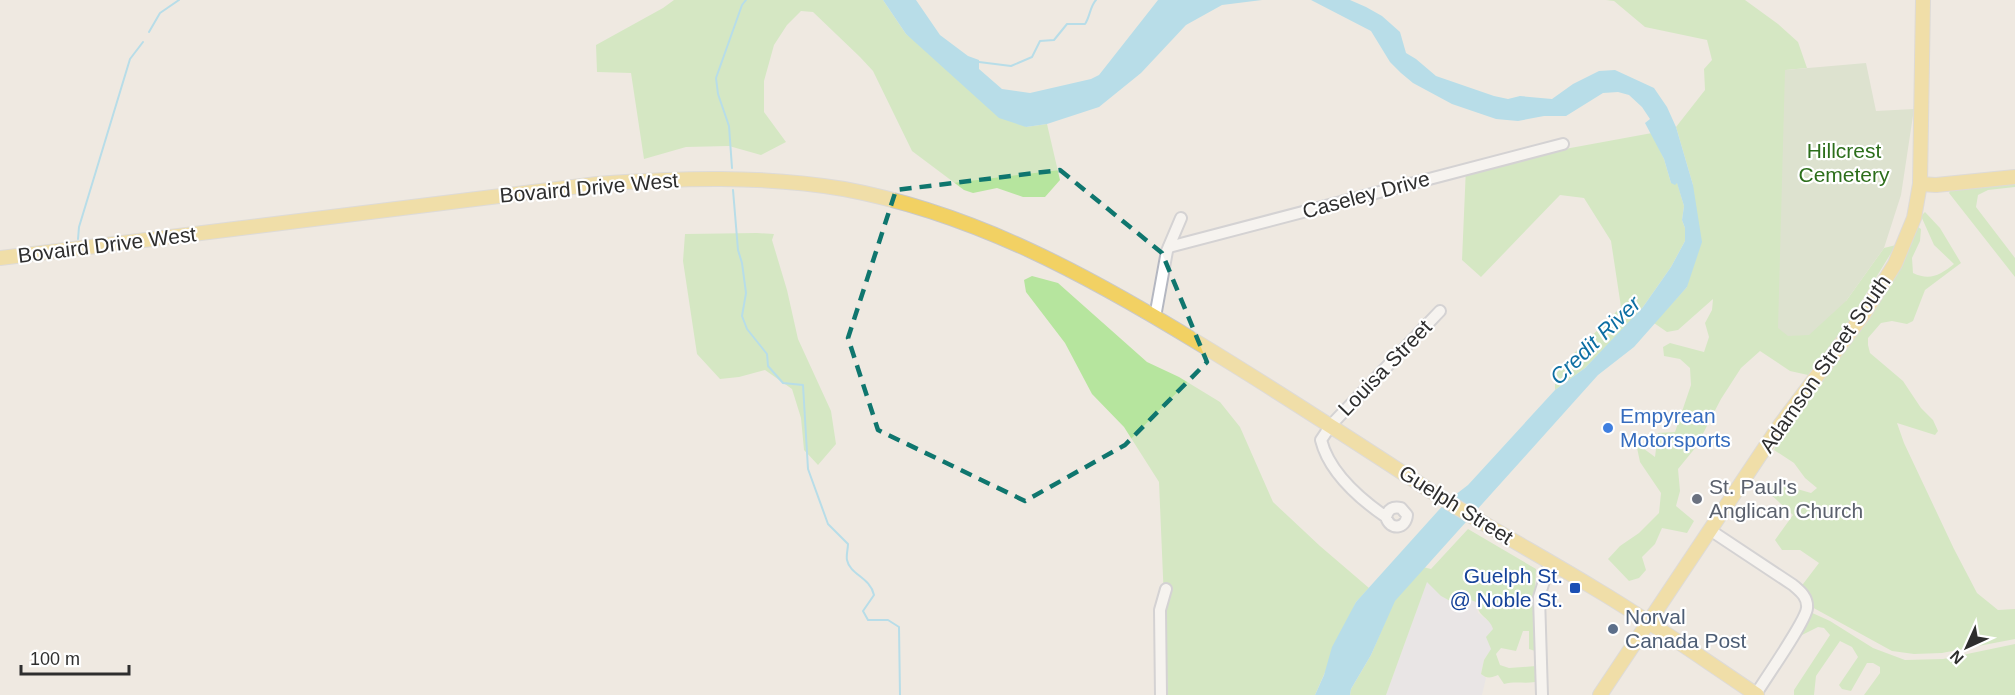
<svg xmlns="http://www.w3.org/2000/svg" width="2015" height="695" viewBox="0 0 2015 695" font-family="Helvetica,sans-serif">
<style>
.industrial{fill:#e3e1e8}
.green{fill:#b6e59e}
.cemetery{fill:#c8d9b8}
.water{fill:#75cff0}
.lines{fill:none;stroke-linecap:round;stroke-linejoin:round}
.stream{stroke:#75cff0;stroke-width:2}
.minor-casing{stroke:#b4b7c1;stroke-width:14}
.major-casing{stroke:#c9c9c9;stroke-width:16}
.minor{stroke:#fff;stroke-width:10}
.major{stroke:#f2d163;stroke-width:14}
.marked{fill:none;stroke:#0f766e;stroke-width:4.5;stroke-dasharray:12 8;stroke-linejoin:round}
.shop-dot{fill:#3f7fe0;stroke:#fff;stroke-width:2}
.worship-dot{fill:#6b7280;stroke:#fff;stroke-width:2}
.transit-dot{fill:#1a4fb4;stroke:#fff;stroke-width:2}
.service-dot{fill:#5c6f8a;stroke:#fff;stroke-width:2}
.labels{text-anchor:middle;stroke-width:4.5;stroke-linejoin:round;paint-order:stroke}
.park-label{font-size:21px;fill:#2c6e1b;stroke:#fff}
.street-label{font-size:21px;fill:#2e2e2e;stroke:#fff}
.shop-label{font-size:21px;fill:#366cbe;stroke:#fff;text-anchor:start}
.worship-label{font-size:21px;fill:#5b616d;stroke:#fff;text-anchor:start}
.transit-label{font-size:21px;fill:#164399;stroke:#fff;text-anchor:end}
.service-label{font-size:21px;fill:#4e5e75;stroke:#fff;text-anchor:start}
.water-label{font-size:22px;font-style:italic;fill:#0d6fa3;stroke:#fff}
</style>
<rect width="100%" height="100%" fill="#efe9e1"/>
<!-- industrial -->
<polygon class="industrial" points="1427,581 1476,602 1478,613 1491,623 1493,629 1491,649 1484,660 1481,674 1486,678 1482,695 1386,695"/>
<!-- green -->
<g class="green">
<polygon points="674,0 883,0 906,34 1026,127 1047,124 1060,180 1045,197 1023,197 997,188 973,193 964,190 912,151 873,71 860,57 813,12 801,11 787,25 774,45 764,81 764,112 786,142 761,155 729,146 686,147 644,159 631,73 597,72 596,45 663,8"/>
<polygon points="1606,0 1745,0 1778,24 1798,42 1807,68 1786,70 1846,301 1884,248 1896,245 1850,320 1808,375 1790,371 1760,351 1741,368 1721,399 1696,447 1678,469 1680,491 1676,506 1694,521 1687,533 1662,528 1655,544 1642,557 1646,570 1639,578 1629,581 1608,559 1620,546 1639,533 1659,513 1661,493 1640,462 1636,443 1655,457 1658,433 1675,432 1691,385 1690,368 1680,359 1664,356 1663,347 1670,343 1704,352 1709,337 1705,323 1712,310 1713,299 1678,330 1667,332 1654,323 1687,287 1693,185 1676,127 1705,90 1704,69 1712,60 1707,40 1645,27 1614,1"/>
<polygon points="1652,133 1664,159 1671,183 1677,182 1684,206 1682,220 1685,228 1685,241 1671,267 1643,307 1625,327 1585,368 1555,390 1555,372 1621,307 1611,241 1584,198 1560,195 1481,277 1462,260 1466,167"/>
<polygon points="2015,182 2015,187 1988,190 1978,195 1976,207 2015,258 2015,277 1949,193 1951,189"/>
<path d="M1925 212 1940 228 1961 263 1925 290 1913 321 1907 324 1892 321 1881 323 1868 338V345L1870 353 1903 381 1921 408 1933 420 1938 431 1935 435 1897 423 1904 443 1954 549 1977 593 1998 610 2015 609V639L1942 653 1914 654 1892 651 1810 606 1800 588 1819 563 1800 550H1782L1775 540 1793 515 1768 492 1774 485 1787 486 1811 493 1817 488 1805 478 1794 463 1774 450 1780 436 1915 229 1918 227 1921 229 1920 241 1912 258 1913 273C1930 281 1940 275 1954 264L1934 245 1921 216Z"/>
<polygon points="757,233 774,234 772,240 787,290 798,339 831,411 836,444 818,465 804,450 801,418 792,389 765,370 739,377 720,379 697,354 683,261 685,234"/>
<polygon points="1032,276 1058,283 1147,362 1179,377 1220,402 1240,427 1273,502 1320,546 1369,588 1356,602 1315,695 1168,695 1159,482 1124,427 1092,394 1065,343 1026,292 1024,280"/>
<path d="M1468 529 1536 569 1534 613 1535 651 1529 649V631H1523L1516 651 1501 648 1496 654 1500 665 1509 668 1536 666 1537 678 1535 682C1524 684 1515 681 1504 684L1498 675C1491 678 1487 679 1481 674L1484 660 1491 649 1486 637 1493 629C1489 616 1479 619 1476 602L1462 597 1454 603 1441 596 1427 582 1386 695H1350L1351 689 1371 655 1394 601 1423 567 1431 569Z"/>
<polygon points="1808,611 1830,621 1873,648 1905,660 1943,659 2015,644 2015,695 1864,695 1880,673 1880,667 1873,663 1867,663 1851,691 1842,689 1839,685 1858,657 1852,647 1840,641 1816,676 1814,695 1794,695 1794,690 1830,635 1824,628 1818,627 1802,635 1797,636"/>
</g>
<!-- cemetery -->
<polygon class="cemetery" points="1866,63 1876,111 1914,109 1901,195 1884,248 1846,301 1809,335 1788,336 1778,328 1785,70"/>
<!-- water -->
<g class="water">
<polygon points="883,0 916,0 940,35 968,56 979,60 979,69 1002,89 1030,93 1091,79 1099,75 1158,0 1262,0 1222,5 1186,25 1141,73 1099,107 1047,124 1026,127 999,118 906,34"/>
<polygon points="1311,0 1350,0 1366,7 1382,16 1400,32 1406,53 1416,59 1436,76 1494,96 1508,99 1520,96 1552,99 1573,84 1599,71 1615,70 1654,88 1667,107 1676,127 1693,185 1702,242 1687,287 1634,347 1598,375 1395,601 1371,655 1351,689 1350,695 1315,695 1324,675 1332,647 1356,602 1446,502 1468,485 1555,390 1585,368 1643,307 1671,267 1685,241 1685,228 1682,220 1684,206 1677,183 1675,185 1671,183 1664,159 1645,123 1650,119 1642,107 1629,95 1618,92 1603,93 1566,116 1544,116 1518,121 1496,119 1452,104 1413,83 1401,73 1390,62 1371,31"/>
</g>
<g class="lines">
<!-- stream -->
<g class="stream">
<polyline points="149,32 160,13 179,0"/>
<path d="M979 62 1011 66 1032 57 1040 41 1054 40 1067 24H1085C1090 17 1090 6 1096 0"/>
<polyline points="732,168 729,126 718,94 716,78 742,5 746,0"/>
<path d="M733 190 738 250 742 263 746 293 742 316 747 329 767 354 768 366 783 383 803 385 808 469 828 524 848 544C848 549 846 555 847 560 850 575 870 577 874 595L863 611 868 620H888L899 627 900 695"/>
<polyline points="78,239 79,227 130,59 143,42"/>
</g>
<defs>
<g id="minor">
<polyline points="1169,247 1563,144"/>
<polyline points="1155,317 1167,251 1181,218"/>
<path d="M1386 517C1388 509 1393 506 1401 508L1407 515C1406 529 1390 531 1386 517 1360 499 1329 472 1321 440L1331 425 1440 311"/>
<path d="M1710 530 1793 585C1800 591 1808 597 1807 608 1806 621 1765 679 1756 694"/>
<polyline points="1161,695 1160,610 1166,589"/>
<polyline points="1542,695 1539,597 1550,562"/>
</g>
<g id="major">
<polyline points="1920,184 1936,185 2015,177"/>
<path d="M0 258 597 184C679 178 762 175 844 189 974 213 1089 276 1200 344 1276 390 1351 439 1426 488 1480 523 1538 554 1594 588 1650 621 1703 659 1757 695"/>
<polyline points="1600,695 1780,425 1863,315 1895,264 1914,218 1920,184 1923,0"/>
</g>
</defs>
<!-- minor casing -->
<use href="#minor" class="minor-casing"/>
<!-- major casing -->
<use href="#major" class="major-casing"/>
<!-- minor -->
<use href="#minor" class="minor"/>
<!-- major -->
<use href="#major" class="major"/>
</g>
<!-- marked area -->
<path d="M0 0H2015V695H0ZM1060 170 1162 253 1207 362 1125 445 1025 501 878 430 848 338 896 190Z" fill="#efe9e1" fill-opacity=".55" fill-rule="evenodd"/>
<path class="marked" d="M1060 170 1162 253 1207 362 1125 445 1025 501 878 430 848 338 896 190Z"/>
<!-- markers -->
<circle class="shop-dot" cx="1608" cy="428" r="6"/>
<circle class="worship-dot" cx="1697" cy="499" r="6"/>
<rect class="transit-dot" x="1569" y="582" width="12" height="12" rx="3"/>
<circle class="service-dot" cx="1613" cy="629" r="6"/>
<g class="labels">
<!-- park labels -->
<g class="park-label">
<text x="1844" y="158">Hillcrest<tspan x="1844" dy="24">Cemetery</tspan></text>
</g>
<!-- street labels -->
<g class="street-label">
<text transform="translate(589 188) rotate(-5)" y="7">Bovaird Drive West</text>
<text transform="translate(1366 195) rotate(-15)" y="7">Caseley Drive</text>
<text transform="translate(107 245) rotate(-7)" y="7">Bovaird Drive West</text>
<text transform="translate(1825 364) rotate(-55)" y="7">Adamson Street South</text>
<text transform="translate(1385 368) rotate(-46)" y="7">Louisa Street</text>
<text transform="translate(1456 505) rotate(32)" y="7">Guelph Street</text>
</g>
<!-- shop labels -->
<g class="shop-label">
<text x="1620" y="423">Empyrean<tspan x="1620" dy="24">Motorsports</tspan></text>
</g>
<!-- worship labels -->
<g class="worship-label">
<text x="1709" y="494">St. Paul's<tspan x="1709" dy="24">Anglican Church</tspan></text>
</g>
<!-- transit labels -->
<g class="transit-label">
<text x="1563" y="583">Guelph St.<tspan x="1563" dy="24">@ Noble St.</tspan></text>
</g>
<!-- service labels -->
<g class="service-label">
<text x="1625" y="624">Norval<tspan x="1625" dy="24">Canada Post</tspan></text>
</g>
<!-- water labels -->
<g class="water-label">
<text transform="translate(1595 340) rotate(-44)" y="8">Credit River</text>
</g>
</g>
<!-- north arrow -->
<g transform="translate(1967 647) rotate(225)" stroke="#ffffff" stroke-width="4.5" paint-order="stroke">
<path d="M0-4.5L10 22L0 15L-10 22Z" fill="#2e2e2e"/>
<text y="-9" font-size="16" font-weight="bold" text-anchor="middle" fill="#2e2e2e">N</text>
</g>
<!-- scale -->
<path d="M21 665v9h108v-9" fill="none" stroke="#2e2e2e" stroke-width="3"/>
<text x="30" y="665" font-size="18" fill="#2e2e2e" stroke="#ffffff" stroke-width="4.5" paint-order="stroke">100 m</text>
</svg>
